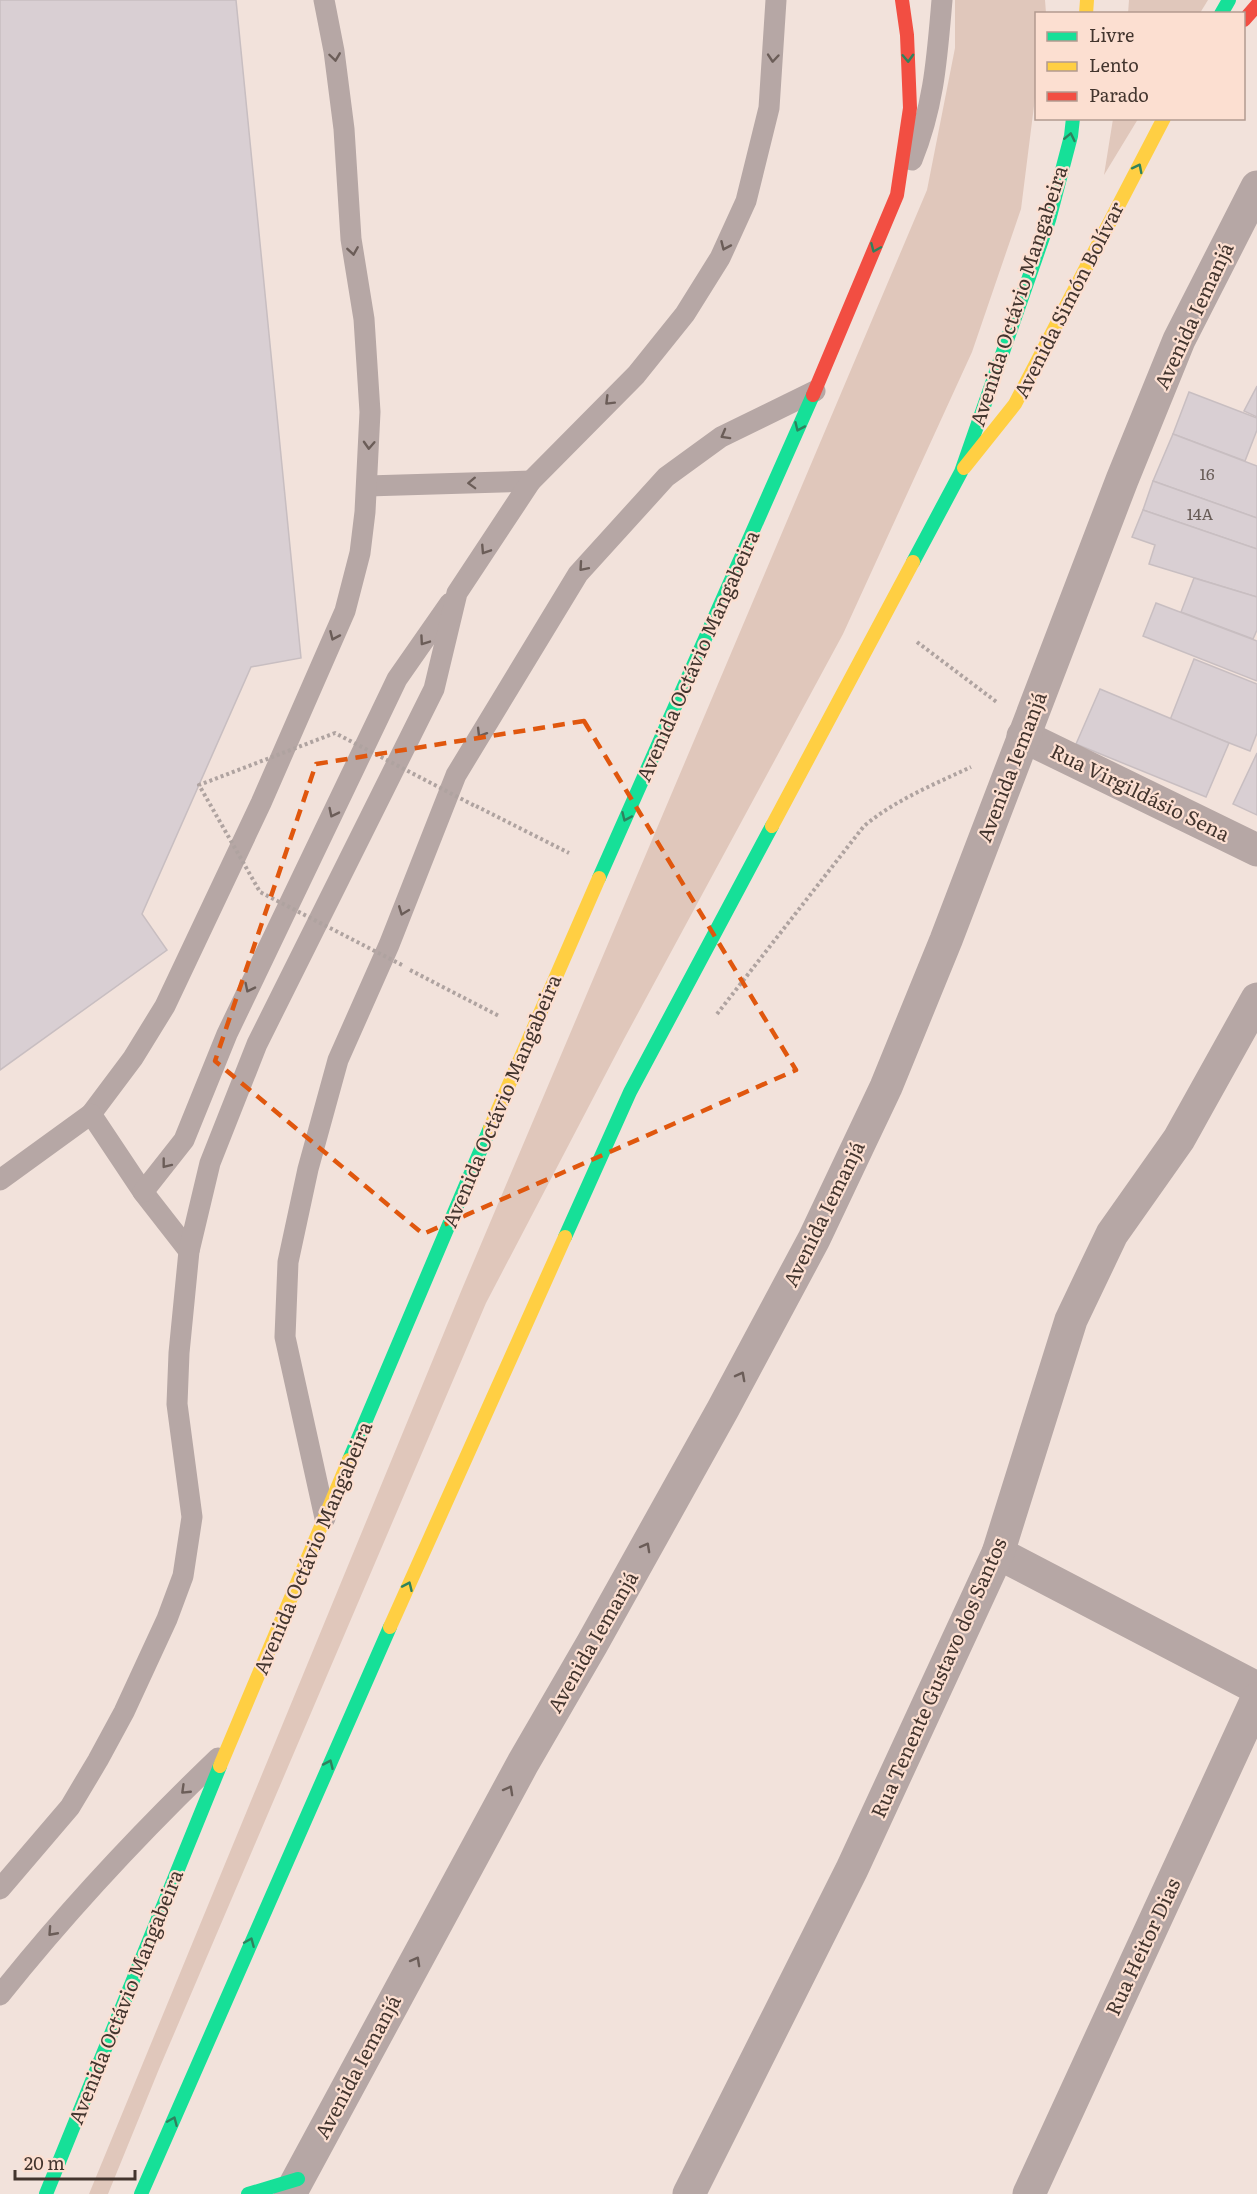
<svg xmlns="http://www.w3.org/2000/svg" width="1257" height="2194" viewBox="0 0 1257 2194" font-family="Literata,serif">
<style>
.green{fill:#e0c7bb}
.building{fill:#d9cfd3;stroke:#c8bec1;stroke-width:1.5}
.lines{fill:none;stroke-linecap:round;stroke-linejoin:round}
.path{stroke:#afa3a0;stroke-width:4;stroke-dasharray:3 3;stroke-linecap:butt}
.lane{stroke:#b6a7a5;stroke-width:21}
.street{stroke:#b6a7a5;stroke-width:33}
.fast{stroke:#16e098;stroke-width:14}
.slow{stroke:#ffcf43;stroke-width:14}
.jam{stroke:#f24e42;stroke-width:14}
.path-bridge{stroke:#afa3a0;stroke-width:4;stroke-dasharray:3 3;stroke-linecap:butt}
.oneway{stroke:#6b5d58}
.oneway2{stroke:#2f825e}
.marked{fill:none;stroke:#e0570e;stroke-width:4.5;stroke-dasharray:12 8;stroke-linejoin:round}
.labels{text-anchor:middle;stroke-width:4.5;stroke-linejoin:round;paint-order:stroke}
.number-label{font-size:16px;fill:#685c57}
.street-label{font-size:20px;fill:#43352e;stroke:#fcdfd1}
</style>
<rect width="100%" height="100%" fill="#f2e2db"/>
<!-- green -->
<g class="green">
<polygon points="955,0 1045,0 1046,13 1036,14 1036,90 1021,209 972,352 843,634 624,1039 486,1303 159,2069 108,2194 89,2194 462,1289 927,190 955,48"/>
<polygon points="1129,0 1208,0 1200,13 1128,14"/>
<polygon points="1113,118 1138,119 1104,175 1113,119"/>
</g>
<!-- building -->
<g class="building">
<polygon points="0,0 236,0 301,658 251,667 142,914 167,950 0,1070"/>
<polygon points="1257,386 1257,417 1244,411"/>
<polygon points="1189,392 1257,418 1257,430 1245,461 1173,434"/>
<polygon points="1173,434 1257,466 1257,518 1153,481"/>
<polygon points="1153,481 1257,518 1257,549 1143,510"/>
<polygon points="1143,510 1257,549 1257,597 1149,564 1155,545 1132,537"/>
<polygon points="1194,578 1257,597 1257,630 1253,639 1181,612"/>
<polygon points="1156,603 1257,641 1257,681 1143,636"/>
<polygon points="1194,659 1257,684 1257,733 1250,751 1170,720"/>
<polygon points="1100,689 1229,743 1206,797 1076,744"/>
<polygon points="1257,753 1257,815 1233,804"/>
</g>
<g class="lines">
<!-- path -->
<g class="path">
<polyline points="917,642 998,703"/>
<polyline points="476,806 569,853"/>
<polyline points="410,970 499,1016"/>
<path d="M717 1014 864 826C895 800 935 784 971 767"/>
</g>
<!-- lane -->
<g class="lane">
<path d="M912 160C934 106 937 58 942 0"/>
<polyline points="367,486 531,481"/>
<polyline points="91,1114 133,1058 165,1006 261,803 345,611 360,553 365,512 370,412 364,319 351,239 344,129 334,51 324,0"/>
<polyline points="0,1180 91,1114 143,1192 189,1251"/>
<polyline points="143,1192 184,1140 227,1034 397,679 450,603"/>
<polyline points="325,1518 285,1337 288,1262 308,1169 338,1060 389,945 456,775 578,574 666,477 721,437 815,391"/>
<polyline points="0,1889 70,1807 98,1760 124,1712 167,1619 183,1576 192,1517 177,1404 179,1353 189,1251 210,1163 257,1044 434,689 457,593 531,481 636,375 685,314 720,258 746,201 769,108 776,0"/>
<path d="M0 1995C67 1911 141 1832 218 1758"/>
</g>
<!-- street -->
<g class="street">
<polyline points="1023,736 1257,850"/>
<polyline points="998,1553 1257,1688"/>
<polyline points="290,2194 523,1763 592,1644 723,1409 814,1239 886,1087 946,940 1122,480 1179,340 1257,187"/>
<polyline points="689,2194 852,1869 998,1553 1071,1320 1112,1234 1179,1139 1257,999"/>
<polyline points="1029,2194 1257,1699"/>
</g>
<!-- fast -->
<g class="fast">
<polyline points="1221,14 1229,0"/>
<polyline points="913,562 961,472 1049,220 1071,136 1073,118"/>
<polyline points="599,878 813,395"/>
<polyline points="565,1237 630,1092 772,826"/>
<polyline points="349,1460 490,1128"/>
<polyline points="46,2194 220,1766"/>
<polyline points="141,2194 390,1627"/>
<polyline points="248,2194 298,2179"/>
</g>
<!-- slow -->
<g class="slow">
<polyline points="1086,14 1087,0"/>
<polyline points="964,468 1015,404 1164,118"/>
<polyline points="772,826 913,562"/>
<polyline points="490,1128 599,878"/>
<polyline points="390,1627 565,1237"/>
<polyline points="220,1766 349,1460"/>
</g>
<!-- jam -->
<g class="jam">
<polyline points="1244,20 1257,5"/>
<polyline points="813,395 897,195 910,108 907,35 902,0"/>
</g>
<!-- path-bridge -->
<polyline class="path-bridge" points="402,965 260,892 199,785 335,733 475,806"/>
</g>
<!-- one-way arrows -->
<defs><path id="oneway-chevron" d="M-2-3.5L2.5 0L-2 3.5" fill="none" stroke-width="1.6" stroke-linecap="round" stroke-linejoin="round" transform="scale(1.5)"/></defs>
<g class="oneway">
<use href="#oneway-chevron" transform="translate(335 57) rotate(82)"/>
<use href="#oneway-chevron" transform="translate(773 58) rotate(95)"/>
<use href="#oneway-chevron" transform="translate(725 246) rotate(114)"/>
<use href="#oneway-chevron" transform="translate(353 251) rotate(81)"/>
<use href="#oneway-chevron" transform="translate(609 401) rotate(135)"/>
<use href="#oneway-chevron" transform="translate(725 435) rotate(151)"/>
<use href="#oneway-chevron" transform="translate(369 445) rotate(93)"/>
<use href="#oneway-chevron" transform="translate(472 483) rotate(178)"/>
<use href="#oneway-chevron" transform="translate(485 550) rotate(123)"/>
<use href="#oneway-chevron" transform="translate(583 567) rotate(131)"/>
<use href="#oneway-chevron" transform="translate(334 636) rotate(114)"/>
<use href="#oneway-chevron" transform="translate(424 641) rotate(125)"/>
<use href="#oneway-chevron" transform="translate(481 733) rotate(121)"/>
<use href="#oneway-chevron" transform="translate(333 813) rotate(116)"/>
<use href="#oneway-chevron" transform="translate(403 911) rotate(111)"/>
<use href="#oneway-chevron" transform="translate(249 988) rotate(116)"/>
<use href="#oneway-chevron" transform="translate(166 1164) rotate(128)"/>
<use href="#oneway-chevron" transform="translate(741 1376) rotate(-62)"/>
<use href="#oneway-chevron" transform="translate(646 1547) rotate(-61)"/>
<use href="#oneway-chevron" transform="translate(185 1790) rotate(136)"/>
<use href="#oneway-chevron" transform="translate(509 1790) rotate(-61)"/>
<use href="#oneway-chevron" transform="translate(52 1932) rotate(132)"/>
<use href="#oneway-chevron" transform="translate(416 1961) rotate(-61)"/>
</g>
<g class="oneway2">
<use href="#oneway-chevron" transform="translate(908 58) rotate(88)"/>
<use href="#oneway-chevron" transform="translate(1070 137) rotate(-78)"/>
<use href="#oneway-chevron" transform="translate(1138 168) rotate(-63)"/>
<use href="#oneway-chevron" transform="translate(875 248) rotate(113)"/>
<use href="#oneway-chevron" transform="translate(799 427) rotate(114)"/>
<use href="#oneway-chevron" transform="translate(626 817) rotate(114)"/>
<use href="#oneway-chevron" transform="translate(408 1586) rotate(-66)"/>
<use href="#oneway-chevron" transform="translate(329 1764) rotate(-66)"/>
<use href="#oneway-chevron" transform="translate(250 1942) rotate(-67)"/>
<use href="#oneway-chevron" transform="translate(173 2121) rotate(-67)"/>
</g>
<!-- marked area -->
<path class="marked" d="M584 721 796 1070 423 1234 215 1061 316 764Z"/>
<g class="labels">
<!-- number labels -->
<g class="number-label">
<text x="1207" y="480">16</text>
<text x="1200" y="520">14A</text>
</g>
<!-- street labels -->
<g class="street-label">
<text transform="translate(1019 296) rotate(-72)" y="7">Avenida Octávio Mangabeira</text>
<text transform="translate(1069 300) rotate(-63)" y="7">Avenida Simón Bolívar</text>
<text transform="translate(1194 316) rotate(-65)" y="7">Avenida Iemanjá</text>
<text transform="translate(698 656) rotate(-66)" y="7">Avenida Octávio Mangabeira</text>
<text transform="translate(1012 767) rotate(-69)" y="7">Avenida Iemanjá</text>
<text transform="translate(1140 793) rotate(26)" y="7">Rua Virgildásio Sena</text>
<text transform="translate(502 1101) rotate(-67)" y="7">Avenida Octávio Mangabeira</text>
<text transform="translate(824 1214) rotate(-64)" y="7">Avenida Iemanjá</text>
<text transform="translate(313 1548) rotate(-67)" y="7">Avenida Octávio Mangabeira</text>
<text transform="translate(593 1642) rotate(-60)" y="7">Avenida Iemanjá</text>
<text transform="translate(939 1678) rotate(-66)" y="7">Rua Tenente Gustavo dos Santos</text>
<text transform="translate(1143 1947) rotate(-65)" y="7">Rua Heitor Dias</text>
<text transform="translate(126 1997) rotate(-68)" y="7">Avenida Octávio Mangabeira</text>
<text transform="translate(358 2067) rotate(-62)" y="7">Avenida Iemanjá</text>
</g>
</g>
<!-- legend -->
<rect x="1035" y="12" width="210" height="108" fill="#fcdfd1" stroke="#b29b90" stroke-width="1.5"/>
<rect x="1047" y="32" width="30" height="9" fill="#16e098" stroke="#b29b90" stroke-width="1.5"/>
<text x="1089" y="42" font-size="18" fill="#43352e">Livre</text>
<rect x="1047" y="62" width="30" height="9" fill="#ffcf43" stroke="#b29b90" stroke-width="1.5"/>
<text x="1089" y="72" font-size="18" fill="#43352e">Lento</text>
<rect x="1047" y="92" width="30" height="9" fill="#f24e42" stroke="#b29b90" stroke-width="1.5"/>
<text x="1089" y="102" font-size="18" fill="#43352e">Parado</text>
<!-- scale -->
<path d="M15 2170v9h120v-9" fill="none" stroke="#43352e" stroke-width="3"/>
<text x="24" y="2170" font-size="18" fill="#43352e" stroke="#fcdfd1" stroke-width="4.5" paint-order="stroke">20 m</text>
</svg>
